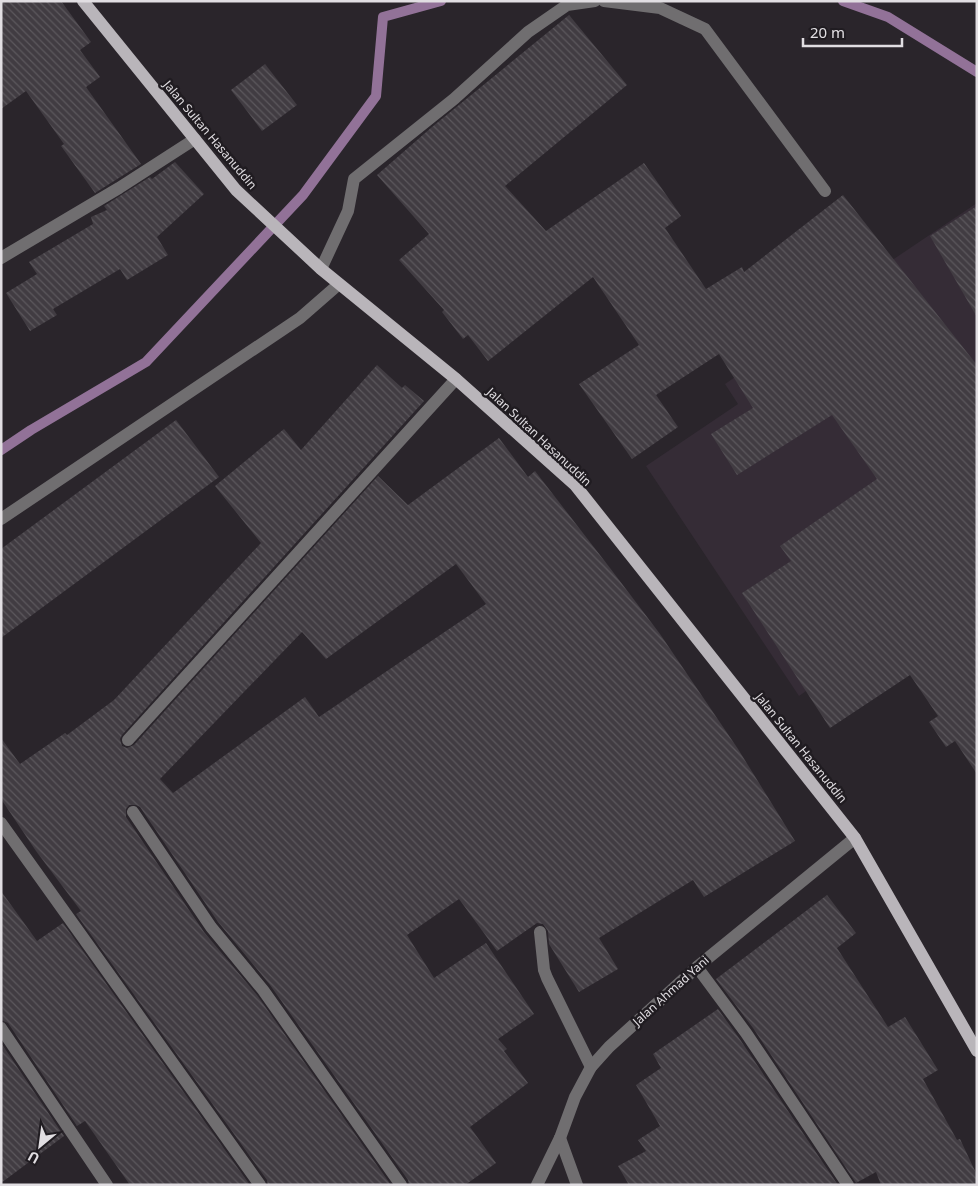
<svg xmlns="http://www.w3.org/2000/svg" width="978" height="1186" viewBox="0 0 978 1186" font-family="'Noto Sans',sans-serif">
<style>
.built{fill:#352c36}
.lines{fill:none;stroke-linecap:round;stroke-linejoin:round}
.stream{stroke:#927298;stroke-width:10}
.building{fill:url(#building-back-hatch);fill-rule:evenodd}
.minor{stroke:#706e70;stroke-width:12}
.major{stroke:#b9b5ba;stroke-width:12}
.labels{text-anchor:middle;stroke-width:5;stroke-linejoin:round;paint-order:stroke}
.street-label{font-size:12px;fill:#e1dee2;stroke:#201c21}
</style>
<defs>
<pattern id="building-back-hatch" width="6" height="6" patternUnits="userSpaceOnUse" patternTransform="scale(1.25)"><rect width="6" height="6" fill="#413c42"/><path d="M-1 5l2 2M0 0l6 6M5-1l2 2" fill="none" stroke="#5c585d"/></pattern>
</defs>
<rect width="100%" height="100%" fill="#2a252b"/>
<!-- built -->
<polygon class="built" points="977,203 977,570 799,696 646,466 738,404 725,384 790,339 876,271"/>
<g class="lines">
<!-- stream -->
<g class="stream">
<polyline points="843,1 888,17 977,72"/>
<polyline points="1,450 31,430 146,362 303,195 376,96 383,17 441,1"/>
</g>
</g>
<!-- building -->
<g class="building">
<polygon points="1,1 61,1 91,42 80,50 100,77 86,87 141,164 95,193 61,146 64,144 26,91 1,109"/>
<polygon points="569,15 627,85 505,186 546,231 644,163 681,216 665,228 706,289 742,267 744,272 843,195 977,365 977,774 955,741 946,747 929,722 938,716 910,675 830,728 742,593 791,561 780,546 877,479 832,415 737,475 711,434 753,408 719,354 656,395 678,427 632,459 579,384 639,345 593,277 488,361 468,335 463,339 442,312 444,310 399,260 429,234 377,175 432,127"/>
<polygon points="265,64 297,105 262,131 231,90"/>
<polygon points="175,162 204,194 157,237 168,255 127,280 120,269 53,309 57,315 30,331 6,293 37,274 29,262 93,224 91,217 107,210 104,206 150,177 152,179"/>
<polygon points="977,206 977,317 930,236"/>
<path d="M377 365 402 388 405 385 424 401 122 735 120 739 122 746 127 748 134 745 378 476 408 505 499 438 528 477 535 471 610 568 660 634 738 749 795 841 704 897 693 880 599 938 618 969 579 992 549 944 548 931 543 924 537 923 497 951 459 899 407 935 434 978 486 943 534 1014 498 1039 507 1049 504 1051 528 1083 470 1127 496 1163 465 1185H409L408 1180 270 985 218 922 140 807 136 805H129L126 809V817L204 932 257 995 391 1185H268L267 1180 76 914 81 911 36 851 1 799V738L20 764 65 733 67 735 114 700 261 543 215 486 284 429 301 450ZM456 564 486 604 319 717 305 697 173 793 160 779 302 632 326 659Z"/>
<polygon points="176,420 219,477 1,638 1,549"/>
<polygon points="1,891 37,941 63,923 250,1185 130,1185 85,1121 77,1126 8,1023 1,1020"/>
<polygon points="827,895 856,933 837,948 888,1027 905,1017 938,1070 923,1079 957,1140 960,1139 977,1175 977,1185 881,1185 876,1172 856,1183 753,1028 716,979"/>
<polygon points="718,1009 739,1038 838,1185 629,1185 618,1166 646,1151 638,1140 660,1126 636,1085 661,1068 653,1054"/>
<polygon points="1,1043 64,1136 1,1183"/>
</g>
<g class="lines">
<!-- minor -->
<g class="minor">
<polyline points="604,1 660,8 705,29 825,191"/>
<polyline points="1,258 119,188 195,139"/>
<polyline points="321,269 348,211 354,179 454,99 528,32 567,5 595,1"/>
<polyline points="1,519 300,318 339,284"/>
<polyline points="128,740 456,379"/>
<polyline points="133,812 211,927 263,990 401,1185"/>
<polyline points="1,823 260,1185"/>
<polyline points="540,932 544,970 547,978 591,1067"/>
<polyline points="697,967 746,1033 848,1185"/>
<polyline points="1,1028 107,1185"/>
<polyline points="560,1138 577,1185"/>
<polyline points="537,1185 560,1138 575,1097 591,1067 609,1047 697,967 855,838"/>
</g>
<!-- major -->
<polyline class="major" points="83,1 236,190 321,269 456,379 575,485 855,838 977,1051"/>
</g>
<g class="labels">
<!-- street labels -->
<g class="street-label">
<text transform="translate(210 135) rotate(50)" y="4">Jalan Sultan Hasanuddin</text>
<text transform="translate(539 437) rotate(43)" y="4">Jalan Sultan Hasanuddin</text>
<text transform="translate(801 748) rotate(51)" y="4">Jalan Sultan Hasanuddin</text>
<text transform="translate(671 991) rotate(-42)" y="4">Jalan Ahmad Yani</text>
</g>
</g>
<!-- border -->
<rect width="978" height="1186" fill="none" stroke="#e1dee2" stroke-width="5"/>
<!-- north arrow -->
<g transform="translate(40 1146) rotate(209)" stroke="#201c21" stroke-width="4" paint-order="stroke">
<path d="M0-4L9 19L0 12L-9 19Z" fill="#e1dee2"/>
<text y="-8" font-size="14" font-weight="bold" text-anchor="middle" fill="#e1dee2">U</text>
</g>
<!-- scale -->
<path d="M803 38v8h99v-8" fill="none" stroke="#e1dee2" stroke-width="2.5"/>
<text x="810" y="38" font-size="15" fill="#e1dee2" stroke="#201c21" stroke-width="4" paint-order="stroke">20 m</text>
</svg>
